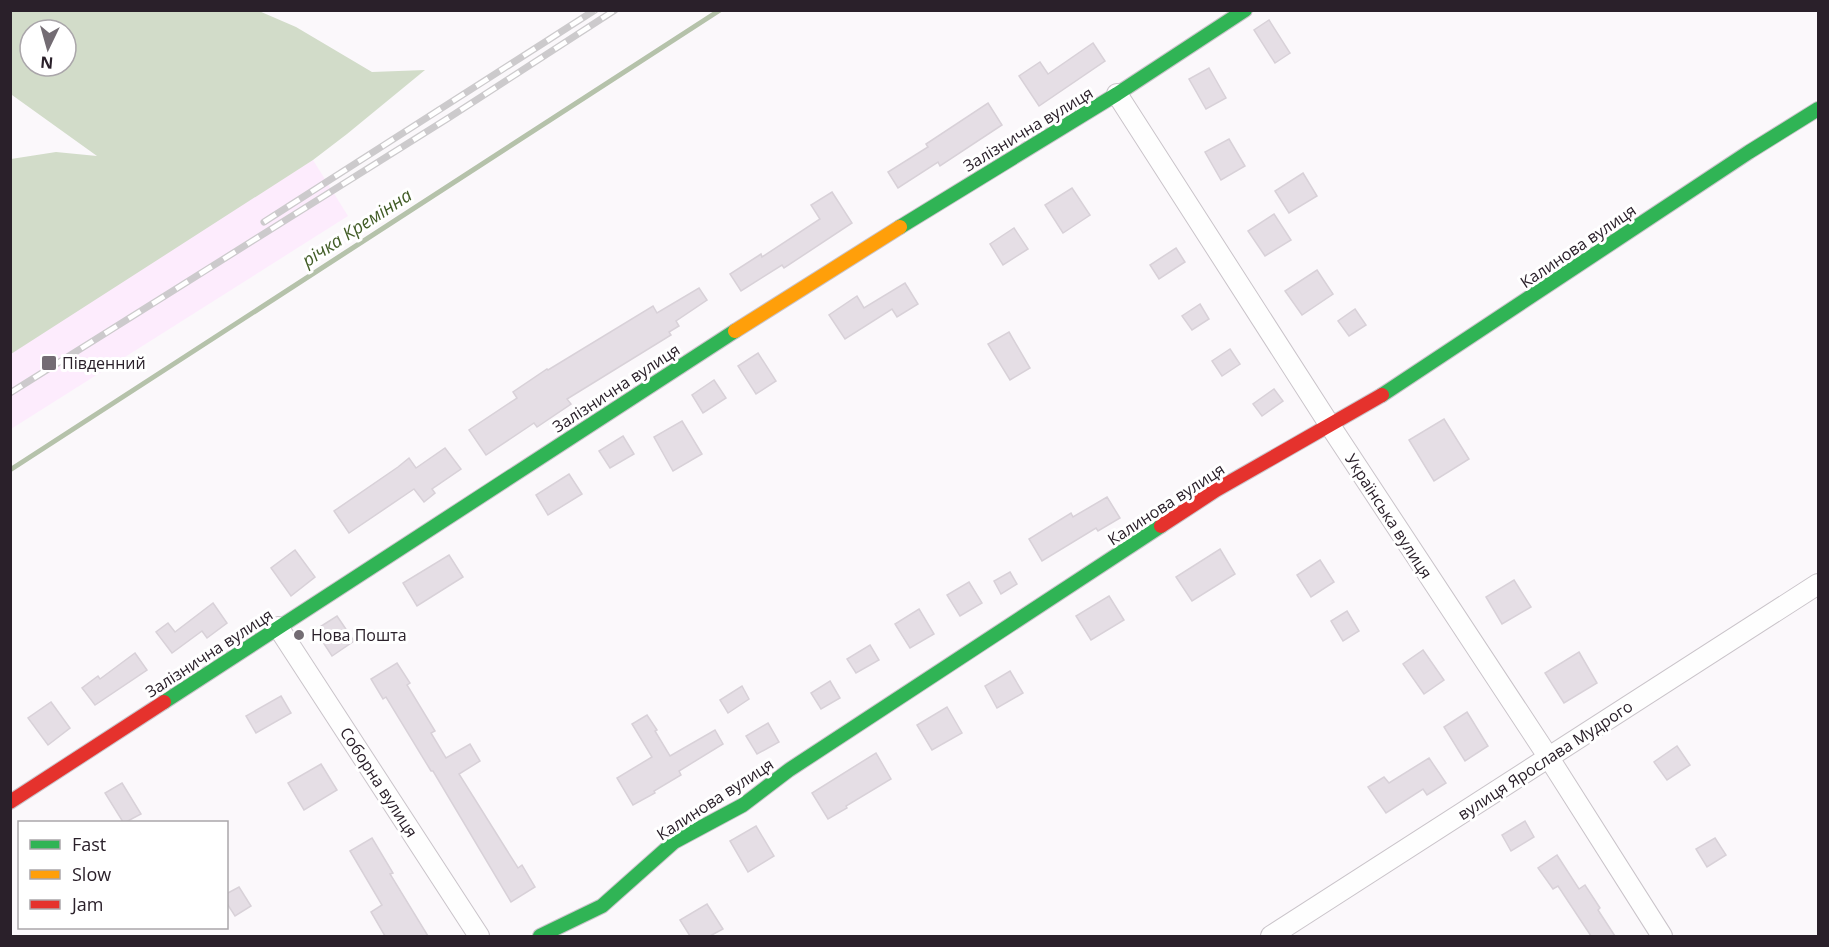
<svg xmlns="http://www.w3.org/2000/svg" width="1829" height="947" viewBox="0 0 1829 947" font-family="'Open Sans',sans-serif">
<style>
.built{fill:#fdecfd}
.forest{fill:#d2dcc9;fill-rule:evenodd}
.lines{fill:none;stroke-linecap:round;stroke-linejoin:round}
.stream{stroke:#b5c2aa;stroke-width:5}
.building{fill:#e5dee5;stroke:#d8d1d8;stroke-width:1.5}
.street-casing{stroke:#cac4ca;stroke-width:22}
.fast-casing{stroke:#cac4ca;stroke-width:16}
.slow-casing{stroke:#cac4ca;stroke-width:16}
.jam-casing{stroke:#cac4ca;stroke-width:16}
.street{stroke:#fefefe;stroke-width:20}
.fast{stroke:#30b455;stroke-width:14}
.slow{stroke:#ff9f0a;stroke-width:14}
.jam{stroke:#e5322d;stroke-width:14}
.rail-casing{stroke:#cccacc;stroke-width:7}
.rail{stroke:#fff;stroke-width:4.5;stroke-dasharray:14;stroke-linecap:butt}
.poi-dot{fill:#736c73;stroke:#fff;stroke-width:2}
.labels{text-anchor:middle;stroke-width:6;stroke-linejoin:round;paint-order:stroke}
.street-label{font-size:16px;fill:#2a202a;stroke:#fff}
.poi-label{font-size:16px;fill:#2a202a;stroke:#fff;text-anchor:start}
.water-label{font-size:18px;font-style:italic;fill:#425d27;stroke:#fff}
</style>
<rect width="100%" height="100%" fill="#fbf8fb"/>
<!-- built -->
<polygon class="built" points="313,160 348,216 11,429 11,351"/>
<!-- forest -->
<path class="forest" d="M11 10 259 11 296 27 372 72 425 70 347 134 313 160 11 354V159L56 152 97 156 12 95H11ZM30 30H66V66H30Z"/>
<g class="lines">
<!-- stream -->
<polyline class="stream" points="10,470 720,10"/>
</g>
<!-- building -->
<g class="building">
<polygon points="1269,20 1290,53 1275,63 1254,30"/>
<polygon points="1093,43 1105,61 1039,106 1019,76 1040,62 1048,74"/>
<polygon points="1209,68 1226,98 1206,109 1189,79"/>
<polygon points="988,103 1002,125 940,166 938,162 898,188 888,172 928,147 926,144"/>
<polygon points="1229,139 1245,166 1221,180 1205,152"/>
<polygon points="1303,173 1317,196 1289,213 1275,191"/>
<polygon points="1072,188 1090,215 1063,233 1045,205"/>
<polygon points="832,192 852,223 784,268 782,265 741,291 730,274 761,254 762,257 820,219 811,205"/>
<polygon points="1274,214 1291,240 1265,256 1248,231"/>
<polygon points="1014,228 1028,249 1003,265 990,244"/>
<polygon points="1176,248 1185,262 1159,279 1150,265"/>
<polygon points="1317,270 1333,294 1302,315 1285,291"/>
<polygon points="905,283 918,304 897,317 892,309 845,339 829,315 857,296 864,308"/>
<polygon points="699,288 707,300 676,321 679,326 669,332 671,335 567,399 571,404 537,427 534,423 486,455 469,430 517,398 513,392 547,369 548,370 653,306 657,313"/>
<polygon points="1200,304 1209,319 1192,330 1182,316"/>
<polygon points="1355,309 1366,325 1349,336 1338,321"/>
<polygon points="1009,332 1030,368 1010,380 988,344"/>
<polygon points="1230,349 1240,364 1222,376 1212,361"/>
<polygon points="758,353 776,381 756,394 738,366"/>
<polygon points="714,380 726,398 703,413 692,395"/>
<polygon points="1274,389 1283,401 1262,416 1253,404"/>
<polygon points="1444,419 1469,459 1434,481 1409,440"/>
<polygon points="682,421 702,454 673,471 654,437"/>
<polygon points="623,436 634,454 610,468 599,451"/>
<polygon points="445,448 461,469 432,489 435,493 424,502 414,489 349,533 334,511 398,467 409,458 416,468"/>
<polygon points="569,474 582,494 548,515 536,495"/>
<polygon points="1107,497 1120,518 1098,531 1096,528 1042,561 1029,539 1071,513 1073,517"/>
<polygon points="1220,549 1235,574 1192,601 1176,577"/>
<polygon points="295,550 315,577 291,596 271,568"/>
<polygon points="449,555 463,577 417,606 403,583"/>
<polygon points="1320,560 1334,582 1311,597 1297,575"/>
<polygon points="1010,572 1017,584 1001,594 994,581"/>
<polygon points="1514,580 1531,607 1502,624 1486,597"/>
<polygon points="969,582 982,603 960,616 947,595"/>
<polygon points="1109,596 1124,620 1091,640 1076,616"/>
<polygon points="213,603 227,623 207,638 202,631 172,653 156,632 168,623 175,632"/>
<polygon points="919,609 934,634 910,648 895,624"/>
<polygon points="1347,611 1359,631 1343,641 1331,621"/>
<polygon points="337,616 354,641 332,656 315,630"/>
<polygon points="870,645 879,660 856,673 847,659"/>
<polygon points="1423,650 1444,680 1424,694 1403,664"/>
<polygon points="1579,652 1597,683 1564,703 1545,673"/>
<polygon points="135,653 147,670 95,705 82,688 98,676 100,679"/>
<polygon points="397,663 410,683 407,685 435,731 431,733 446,758 470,744 480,761 459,774 518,868 522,865 535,887 511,902 433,771 431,771 386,697 383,699 371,679"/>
<polygon points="1010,671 1023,693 997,708 985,686"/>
<polygon points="830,681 840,698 821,709 811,693"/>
<polygon points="742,686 749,699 728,713 720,700"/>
<polygon points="281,696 291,713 256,733 246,716"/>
<polygon points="51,702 70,728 48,745 28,718"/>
<polygon points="947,707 962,733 932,750 917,725"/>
<polygon points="1467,712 1488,746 1465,761 1444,727"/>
<polygon points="647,715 657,730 655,731 670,756 715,730 723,744 679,771 681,775 654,791 655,793 633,805 617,778 652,757 632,724"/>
<polygon points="768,723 779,742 757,754 746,736"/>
<polygon points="1677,746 1690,765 1667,780 1654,762"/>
<polygon points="876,753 891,779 846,806 847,808 828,819 812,793"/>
<polygon points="1429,758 1446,783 1427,795 1423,789 1386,813 1368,787 1384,777 1389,783"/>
<polygon points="321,764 337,790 304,810 288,783"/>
<polygon points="122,783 141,814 126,822 123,822 105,793"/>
<polygon points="1525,821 1534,837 1511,851 1502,835"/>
<polygon points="756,826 774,856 748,872 730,841"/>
<polygon points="372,838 393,873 390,874 428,936 385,936 371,912 382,905 350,851"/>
<polygon points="1715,838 1726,855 1707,867 1696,849"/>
<polygon points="1557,855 1579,889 1585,885 1600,908 1598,910 1615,936 1591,936 1558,886 1553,889 1538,868"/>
<polygon points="239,887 251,906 235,916 226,902 226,894"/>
<polygon points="707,904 723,929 710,936 690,936 680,920"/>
</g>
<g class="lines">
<defs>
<g id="street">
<polyline points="1117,94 1329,424 1549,758 1662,936"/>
<polyline points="278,627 479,936"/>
<polyline points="1271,936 1818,584"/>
</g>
<g id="fast">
<polyline points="900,227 1117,94 1245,10"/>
<polyline points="1382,395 1749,152 1818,109"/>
<polyline points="164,702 735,331"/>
<polyline points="540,936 602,906 674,842 743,805 789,770 1161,526"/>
</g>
<polyline id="slow" points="735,331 900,227"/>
<g id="jam">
<polyline points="1161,526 1216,490 1382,395"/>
<polyline points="10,802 164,702"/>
</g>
</defs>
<!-- street casing -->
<use href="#street" class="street-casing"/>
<!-- fast casing -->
<use href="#fast" class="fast-casing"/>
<!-- slow casing -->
<use href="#slow" class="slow-casing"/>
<!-- jam casing -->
<use href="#jam" class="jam-casing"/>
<!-- street -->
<use href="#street" class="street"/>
<!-- fast -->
<use href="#fast" class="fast"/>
<!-- slow -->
<use href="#slow" class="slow"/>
<!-- jam -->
<use href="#jam" class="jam"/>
<defs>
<g id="rail">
<polyline points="264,222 595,10"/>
<polyline points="10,393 450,117 615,10"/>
</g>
</defs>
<!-- rail casing -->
<use href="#rail" class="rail-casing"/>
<!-- rail -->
<use href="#rail" class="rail"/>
</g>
<!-- markers -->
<g class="poi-dot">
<rect x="41" y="355" width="16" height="16" rx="3"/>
<circle cx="299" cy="635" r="6"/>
</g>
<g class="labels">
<!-- street labels -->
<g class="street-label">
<text transform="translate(1028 129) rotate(-31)" y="6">Залізнична вулиця</text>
<text transform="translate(1578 246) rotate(-34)" y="6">Калинова вулиця</text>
<text transform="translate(616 388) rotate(-33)" y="6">Залізнична вулиця</text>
<text transform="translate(1166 504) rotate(-33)" y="6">Калинова вулиця</text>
<text transform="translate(1389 516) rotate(57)" y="6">Українська вулиця</text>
<text transform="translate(209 653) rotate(-33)" y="6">Залізнична вулиця</text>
<text transform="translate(1545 760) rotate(-33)" y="6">вулиця Ярослава Мудрого</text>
<text transform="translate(379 782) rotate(57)" y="6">Соборна вулиця</text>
<text transform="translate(715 799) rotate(-33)" y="6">Калинова вулиця</text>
</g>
<!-- poi labels -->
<g class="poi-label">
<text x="62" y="369">Південний</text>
<text x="311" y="641">Нова Пошта</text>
</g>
<!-- water labels -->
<g class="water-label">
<text transform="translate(357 228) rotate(-33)" y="6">річка Кремінна</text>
</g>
</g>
<!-- border -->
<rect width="1829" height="947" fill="none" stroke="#2a202a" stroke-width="24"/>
<!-- legend -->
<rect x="18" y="821" width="210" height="108" fill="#ffffff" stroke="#aaa6aa" stroke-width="1.5"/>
<rect x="30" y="840" width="30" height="9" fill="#30b455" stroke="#aaa6aa" stroke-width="1.5"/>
<text x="72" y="851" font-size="18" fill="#2a202a">Fast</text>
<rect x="30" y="870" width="30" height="9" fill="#ff9f0a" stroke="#aaa6aa" stroke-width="1.5"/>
<text x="72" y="881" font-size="18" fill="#2a202a">Slow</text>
<rect x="30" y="900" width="30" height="9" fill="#e5322d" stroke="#aaa6aa" stroke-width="1.5"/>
<text x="72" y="911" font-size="18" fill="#2a202a">Jam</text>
<!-- north arrow -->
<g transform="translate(48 48) rotate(185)"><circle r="28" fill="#ffffff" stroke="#aaa6aa" stroke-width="1.5"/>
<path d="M0-4.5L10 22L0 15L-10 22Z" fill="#736c73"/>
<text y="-9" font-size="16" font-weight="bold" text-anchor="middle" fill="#2a202a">N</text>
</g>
</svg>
